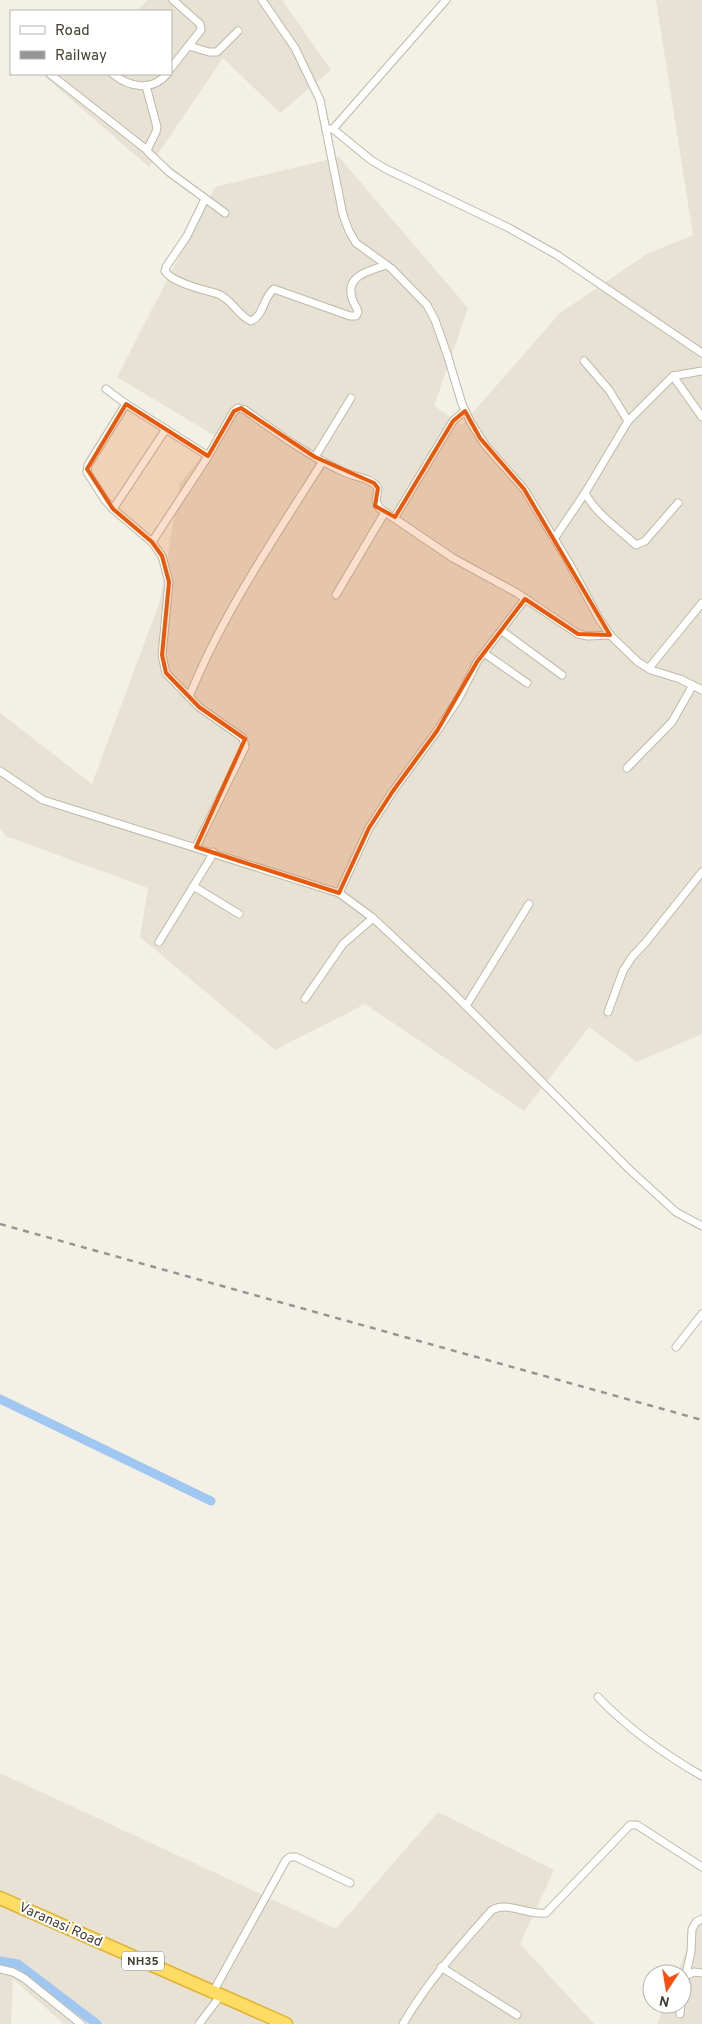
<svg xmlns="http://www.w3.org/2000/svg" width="702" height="2024" viewBox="0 0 702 2024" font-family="Overpass,sans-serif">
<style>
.residential{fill:#e7e2d3}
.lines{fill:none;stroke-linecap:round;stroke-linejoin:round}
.canal{stroke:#a0c7f1;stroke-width:9}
.street-casing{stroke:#beb9a7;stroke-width:9}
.highway-casing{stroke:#dfb232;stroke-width:15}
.street{stroke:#fff;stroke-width:7}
.highway{stroke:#ffdc63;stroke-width:12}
.rail{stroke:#959595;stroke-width:2.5;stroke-dasharray:6 6;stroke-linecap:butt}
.marked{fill:#e8590c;fill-opacity:0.2;stroke:#e8590c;stroke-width:4;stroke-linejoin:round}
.labels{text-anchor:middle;stroke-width:4;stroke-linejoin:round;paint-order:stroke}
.shield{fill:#fff;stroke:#7d7971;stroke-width:1}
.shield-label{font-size:12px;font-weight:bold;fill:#454034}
.street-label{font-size:14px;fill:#454034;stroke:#fff}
</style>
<rect width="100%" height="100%" fill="#f3f0e5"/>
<!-- residential -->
<g class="residential">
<polygon points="148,0 282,0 331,70 280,113 223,58 149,167 42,74 171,74 171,11 136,11"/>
<polygon points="656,0 702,0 702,1034 637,1062 589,1027 524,1111 365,1004 275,1050 140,937 148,888 6,836 0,829 0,713 92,784 160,601 180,483 217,437 117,377 215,187 339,157 468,308 434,406 462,425 560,313 647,254 693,235"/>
<polygon points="0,1773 336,1929 438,1812 554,1870 520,1944 594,2024 64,2024 13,1979 11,2024 0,2024"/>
<polygon points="702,1911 702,2024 657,2024 665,2004 682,2004 682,1974 677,1974"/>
</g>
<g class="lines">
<!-- canal -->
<g class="canal">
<polyline points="0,1399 211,1501"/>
<polyline points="0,1961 18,1964 97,2024"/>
</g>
<defs>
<g id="street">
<polyline points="262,0 295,48 320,100 343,215 349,231 356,243 392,269 427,305 435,320 447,354 462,404 471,423 485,445 524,489 569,563 598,617 610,635 638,662 651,670 680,679 702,690"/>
<polyline points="189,46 209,52 217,52 238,31"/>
<polyline points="171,68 201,30 200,24 173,0"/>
<polyline points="50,74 147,150"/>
<path d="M113 74C129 87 152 92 167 74"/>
<polyline points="146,86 157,127 156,132 147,150 149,153 169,172 225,213"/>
<polyline points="330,129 333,129 446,0"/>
<polyline points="333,129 371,160 386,169 509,228 557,255 702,353"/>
<path d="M205 199 187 236 166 267 165 271C172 283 205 290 218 294 232 299 238 316 251 321 264 316 263 297 274 289L350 316H356L358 312C357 307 353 303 352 298 345 275 370 271 386 265"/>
<polyline points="584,361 609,390 628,421"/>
<polyline points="673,376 702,417"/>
<polyline points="106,389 126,404 205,454 207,458 152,542"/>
<polyline points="126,404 88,465 87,472 105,500 113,509 152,542 162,556 169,582 162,655 166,673 199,707 243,738 245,747 196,847"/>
<polyline points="315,457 351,398"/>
<path d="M207 458 234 411 238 408 245 410C276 432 308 456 344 472 354 477 372 478 378 488L376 501 379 508 453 558 517 593 578 634 588 636 610 635"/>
<path d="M585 493C596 514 619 529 636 545L645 541 678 503"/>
<polyline points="113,509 166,429"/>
<polyline points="395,517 453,421 465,411"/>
<polyline points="554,539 585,493 628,421 673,376 702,371"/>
<polyline points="336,595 385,512"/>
<polyline points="502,631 562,675"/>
<polyline points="484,653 527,683"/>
<polyline points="649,668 702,603"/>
<path d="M189 697C223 613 275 537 323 461"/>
<polyline points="627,768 672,722 693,685"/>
<polyline points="0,771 43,800 339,893 373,918 450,990 630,1170 676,1212 702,1226"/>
<polyline points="193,886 239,914"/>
<polyline points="339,893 369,828 393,791 437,731 459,698 477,662 525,599"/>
<polyline points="159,942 210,859 213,852"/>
<polyline points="305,999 343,944 373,918"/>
<polyline points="466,1006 529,904"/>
<polyline points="608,1012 623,971 632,957 646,942 702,872"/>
<polyline points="676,1347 702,1314"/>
<path d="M598 1697C628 1729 664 1754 702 1776"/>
<polyline points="441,1967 517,2015"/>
<polyline points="0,1969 13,1972 24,1978 81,2024"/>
<polyline points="685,1976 694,1972 702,1973"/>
<polyline points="213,1992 286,1860 290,1857 296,1857 350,1883"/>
<polyline points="682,1992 691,1952 692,1929 696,1922 702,1919"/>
<polyline points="680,2014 681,2004"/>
<polyline points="199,2024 221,1995"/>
<path d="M403 2024C428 1981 459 1947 492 1910 509 1901 528 1916 546 1913L630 1825H637L702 1867"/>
</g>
<polyline id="highway" points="0,1898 286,2024"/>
</defs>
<!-- street casing -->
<use href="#street" class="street-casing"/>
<!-- highway casing -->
<use href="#highway" class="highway-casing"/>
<!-- street -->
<use href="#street" class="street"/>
<!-- highway -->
<use href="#highway" class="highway"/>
<!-- rail -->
<polyline class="rail" points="0,1224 702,1420"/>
</g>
<!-- marked area -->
<path class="marked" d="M126 404 208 456 234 411 241 408 315 457 374 483 378 488 375 506 395 517 453 421 465 411 480 438 524 489 610 635 578 634 525 599 477 662 437 731 393 791 369 828 339 893 196 847 245 739 199 707 166 673 162 655 169 582 162 556 152 542 113 509 87 469Z"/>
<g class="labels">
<!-- shield labels -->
<rect class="shield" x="122" y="1951.5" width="42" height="19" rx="4"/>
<g class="shield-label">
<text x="143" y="1965">NH35</text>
</g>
<!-- street labels -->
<g class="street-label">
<text transform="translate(61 1924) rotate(24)" y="5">Varanasi Road</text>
</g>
</g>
<!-- legend -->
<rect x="10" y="10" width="162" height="65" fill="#ffffff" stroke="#b5b3ae"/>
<rect x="20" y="26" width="25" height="8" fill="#ffffff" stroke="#b5b3ae"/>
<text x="55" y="35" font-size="15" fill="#454034">Road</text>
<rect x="20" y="51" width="25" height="8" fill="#959595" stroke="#b5b3ae"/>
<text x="55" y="60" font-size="15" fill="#454034">Railway</text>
<!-- north arrow -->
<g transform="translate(667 1989) rotate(192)"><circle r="24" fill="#ffffff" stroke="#b5b3ae"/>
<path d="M0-4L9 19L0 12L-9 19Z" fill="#fc4e12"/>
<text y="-8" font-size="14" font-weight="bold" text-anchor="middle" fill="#454034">N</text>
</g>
</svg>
